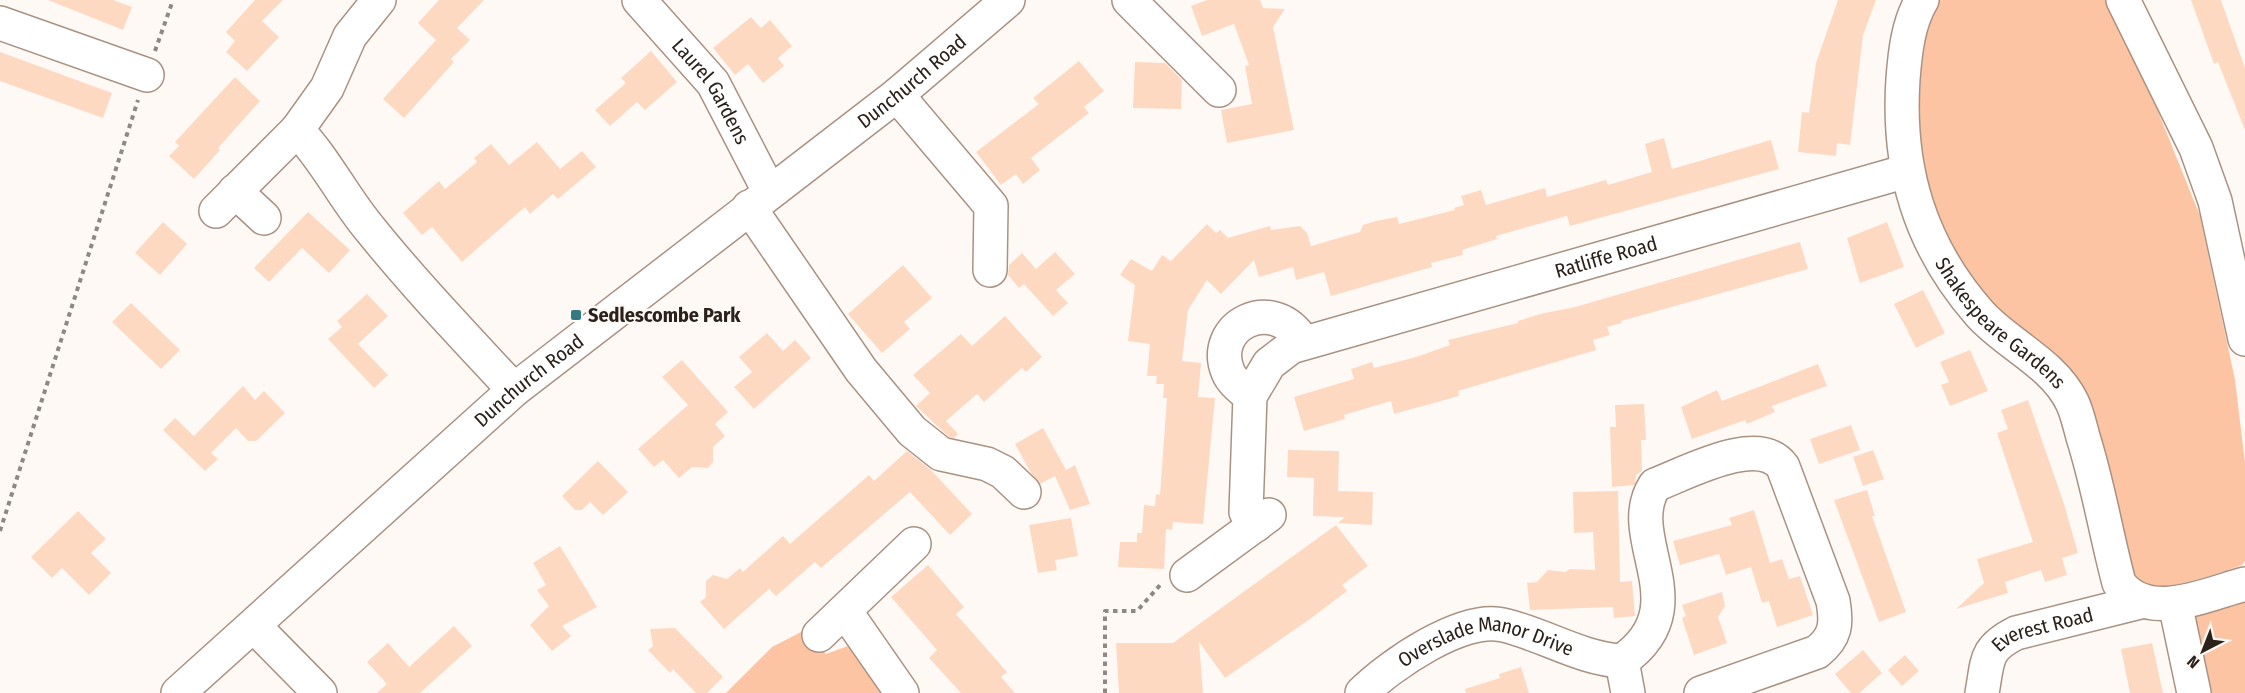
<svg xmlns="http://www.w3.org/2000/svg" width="2245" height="693" viewBox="0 0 2245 693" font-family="'Fira Sans Condensed',sans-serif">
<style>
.green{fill:#fcc4a2}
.building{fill:#fed9c2}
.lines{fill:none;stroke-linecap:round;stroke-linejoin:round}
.minor-casing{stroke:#aa9283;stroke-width:36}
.highway-casing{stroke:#aa9283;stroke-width:36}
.path{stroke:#8f8782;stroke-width:4;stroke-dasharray:4.5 4.5;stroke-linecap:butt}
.minor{stroke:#fff;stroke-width:33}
.highway{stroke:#fff;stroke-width:33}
.poi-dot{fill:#337b81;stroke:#fff9f6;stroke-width:2}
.labels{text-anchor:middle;stroke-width:5;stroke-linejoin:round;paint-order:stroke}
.street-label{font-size:20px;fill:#2b211b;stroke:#fff9f6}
.poi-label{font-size:20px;font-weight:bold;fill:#2b211b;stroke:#fff9f6;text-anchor:start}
</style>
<rect width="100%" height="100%" fill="#fff9f6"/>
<!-- green -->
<g class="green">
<polygon points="1939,0 2105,0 2141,69 2200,216 2235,380 2245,463 2245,561 2242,565 2211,576 2158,589 2136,582 2090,419 1982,301 1944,241 1919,167 1915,58 1930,15"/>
<polygon points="2245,597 2245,693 2203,693 2191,620 2200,608"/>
<polygon points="805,630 826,654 848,646 882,693 726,693 772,647"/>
</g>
<!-- building -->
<g class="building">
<polygon points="48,0 113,0 132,7 123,30"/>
<polygon points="255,0 283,0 262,21 279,37 247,71 226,52 235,41 226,32"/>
<polygon points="439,0 484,0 457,28 470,40 451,59 454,62 404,118 383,99 436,40 418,23"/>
<polygon points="1207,0 1260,0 1263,8 1285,9 1273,27 1294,130 1227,143 1221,110 1252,104 1245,66 1249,65 1234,24 1202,36 1191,6"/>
<polygon points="1838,0 1876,0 1863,35 1850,145 1837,143 1836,156 1798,152 1802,112 1809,113 1816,63"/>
<polygon points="2191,0 2221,0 2245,68 2245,130 2218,62 2214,64"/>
<polygon points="751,17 761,28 770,20 792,46 778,58 784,66 763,83 748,64 735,75 713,48"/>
<polygon points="651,51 677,82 645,110 637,102 610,126 595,110 626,83 621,78"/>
<polygon points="0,52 112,93 103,118 0,81"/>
<polygon points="1079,61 1104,91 1084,107 1089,113 1031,158 1040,170 1023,184 1016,174 1001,185 976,152 1039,104 1033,98"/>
<polygon points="1135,62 1165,63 1182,80 1181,109 1133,108"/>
<polygon points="235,77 260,101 218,148 220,150 194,179 169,156 179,146 175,142"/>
<polygon points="1664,138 1672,169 1771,140 1779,169 1570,226 1567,216 1496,236 1497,239 1462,250 1463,255 1431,263 1432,267 1331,296 1324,272 1296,280 1293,267 1259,277 1254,260 1221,294 1207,280 1188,310 1182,361 1201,363 1198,397 1215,398 1203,524 1173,522 1172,530 1166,529 1164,569 1118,567 1120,542 1137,542 1137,533 1142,533 1144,505 1155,506 1156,494 1160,495 1167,398 1163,398 1164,384 1156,384 1157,376 1147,376 1150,344 1128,341 1135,285 1120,275 1131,259 1152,271 1162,255 1171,261 1207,224 1216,233 1220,230 1228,238 1270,226 1271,230 1300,226 1307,233 1311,246 1360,232 1363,225 1376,221 1397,217 1399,224 1455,210 1454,208 1464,205 1461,196 1481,190 1486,205 1545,188 1547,197 1606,180 1608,185 1652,172 1645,144"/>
<polygon points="537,142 560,169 582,151 596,167 558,199 553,194 530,214 525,207 462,262 432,227 422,235 403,213 439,181 445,189 477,162 474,158 491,144 509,165"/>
<polygon points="308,212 350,250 329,273 302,248 269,282 254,268"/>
<polygon points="163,222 187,244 160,275 135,253"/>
<polygon points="1887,222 1904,267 1860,283 1847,238"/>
<polygon points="1800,242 1808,269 1621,321 1622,323 1607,327 1610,335 1593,340 1596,350 1458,391 1459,396 1394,414 1391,401 1344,415 1345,419 1304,431 1294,397 1354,379 1351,369 1372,362 1374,368 1416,357 1450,345 1448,340 1518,323 1518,321 1540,314 1575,307"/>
<polygon points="1055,252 1075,274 1056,290 1068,303 1053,316 1024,284 1019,288 1008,275 1009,265 1022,253 1036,269"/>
<polygon points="903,265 932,298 904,322 910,329 882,353 848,314"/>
<polygon points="1923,290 1945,333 1916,348 1894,304"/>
<polygon points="367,294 388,316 358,344 388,375 374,388 328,339 342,327 337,321"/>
<polygon points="131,303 180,350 161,369 112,322"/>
<polygon points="1005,316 1042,357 1026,372 1022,368 984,402 977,394 946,421 958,434 954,438 949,437 916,406 930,393 913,375 961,334 972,346"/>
<polygon points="767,333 783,351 795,340 811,358 754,409 734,387 752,372 739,357"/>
<polygon points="1970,350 1988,391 1950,406 1941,385 1949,382 1940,362"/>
<polygon points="682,360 728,412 715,424 725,436 713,447 713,462 708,468 692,467 679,478 663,460 654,467 638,449 688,405 662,377"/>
<polygon points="1818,364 1827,386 1772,406 1775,412 1747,424 1745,420 1692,439 1681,407 1717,390 1722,401"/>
<polygon points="243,386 255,400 264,391 285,413 256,441 248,441 236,428 211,453 218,459 205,471 163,430 175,418 194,436"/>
<polygon points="2028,400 2064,504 2078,553 2062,558 2067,575 2045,582 2041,570 2005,582 2008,593 1956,609 1984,583 1977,559 2033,542 1997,433 2008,429 2001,410"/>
<polygon points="1644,404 1646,440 1641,440 1642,471 1636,475 1635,485 1612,487 1610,427 1616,427 1615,405"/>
<polygon points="1851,425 1860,450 1819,464 1810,439"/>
<polygon points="1043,428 1066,470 1075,465 1090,504 1070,510 1055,476 1040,484 1031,473 1015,444"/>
<polygon points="1288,450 1339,451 1338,491 1373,492 1372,525 1338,523 1345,517 1313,516 1314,478 1287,477"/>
<polygon points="1873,450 1884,479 1863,486 1853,457"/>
<polygon points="907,451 930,469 972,514 950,535 910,492 821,568 815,562 776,596 769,589 724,629 700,602 706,597 706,581 713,575 727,579 740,568 743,572 783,536 790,544 869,475 874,481"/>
<polygon points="598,461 628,492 603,515 590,502 582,510 575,510 562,496"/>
<polygon points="1867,490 1875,516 1872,516 1906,612 1879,622 1834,500"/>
<polygon points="1618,491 1620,582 1632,581 1635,616 1614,618 1613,607 1530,610 1527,583 1537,582 1548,570 1565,572 1570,569 1595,570 1593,532 1574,533 1573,492"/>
<polygon points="1754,510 1770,563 1782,559 1789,579 1800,576 1813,615 1777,627 1769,601 1762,603 1751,567 1726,575 1719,554 1680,565 1673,541 1732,525 1729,518"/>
<polygon points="78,511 106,539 91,553 111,573 89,595 62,568 52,578 31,557"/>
<polygon points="1071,518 1078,556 1055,560 1057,570 1038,573 1029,525"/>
<polygon points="1336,525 1368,566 1342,585 1347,591 1310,619 1225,678 1199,642 1203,693 1119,693 1116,643 1173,643"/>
<polygon points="560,546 597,607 562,626 571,636 552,651 530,625 549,606 537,590 546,585 533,563"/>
<polygon points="928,565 964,607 956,614 1007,672 1001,677 1015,693 961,693 929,658 937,650 891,597"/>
<polygon points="1722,592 1725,606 1718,617 1727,643 1694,655 1682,618 1686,616 1682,605"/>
<polygon points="454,626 472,646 420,693 377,693 387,684 367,662 388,643 409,667"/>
<polygon points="675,628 723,677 707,693 696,693 673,669 670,673 648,650 653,646 650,629"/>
<polygon points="2152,643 2163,693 2130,693 2121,649"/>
<polygon points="1863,650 1882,673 1859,693 1851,693 1835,674"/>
<polygon points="1905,655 1919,671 1902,686 1888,670"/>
<polygon points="1521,667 1529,693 1466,693 1465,689 1500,678 1499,674"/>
</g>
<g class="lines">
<defs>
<g id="minor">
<path d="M379 0 350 36 327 88 297 130C326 160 343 197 370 229 415 285 465 337 514 390"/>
<path id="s1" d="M639 0 713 83 769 191"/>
<polyline points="1129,0 1219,90"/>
<path id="s2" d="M1922 0C1908 23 1905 53 1903 79 1897 169 1920 246 1980 314 2008 345 2053 363 2072 402 2077 412 2080 426 2083 437 2098 484 2106 534 2119 583 2147 623 2207 594 2245 584"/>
<polyline points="2123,0 2196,148 2215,201 2245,339"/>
<polyline points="0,23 147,75"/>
<polyline points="897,95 991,206 990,270"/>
<polyline points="235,191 264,218"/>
<polyline points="749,207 861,370 912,431 941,454 987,464 1003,472 1024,492"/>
<polyline points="216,211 297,130"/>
<path d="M1250 396C1242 389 1232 382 1228 372 1209 326 1273 292 1303 342"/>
<path id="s3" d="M1256 525 1246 512 1250 396 1269 364 1291 347 1907 171"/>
<polyline points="1187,575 1269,515"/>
<polyline points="2175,603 2194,693"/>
<polyline points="845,611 902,693"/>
<polyline points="254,626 320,693"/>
<polyline points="819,635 914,544"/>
<polyline points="1622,661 1628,693"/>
<path id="s4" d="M1362 693C1390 665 1463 615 1503 625 1543 634 1581 659 1622 661 1701 606 1620 538 1655 485 1687 473 1759 433 1783 467L1833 601C1837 624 1836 637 1817 652L1701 693"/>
<path id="s5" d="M1982 693C1988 661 1984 649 2016 633L2140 602"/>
</g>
<g id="highway">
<path id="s6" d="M178 693 514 390 897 95 1008 0"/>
</g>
</defs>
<!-- minor casing -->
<use href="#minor" class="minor-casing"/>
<!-- highway casing -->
<use href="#highway" class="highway-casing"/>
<!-- path -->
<g class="path">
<polyline points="155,51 173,0"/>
<polyline points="0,531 138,100"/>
<polyline points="1105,693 1105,611 1137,611 1161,584"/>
</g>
<!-- minor -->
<use href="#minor" class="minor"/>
<!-- highway -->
<use href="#highway" class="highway"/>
</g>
<!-- markers -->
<rect class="poi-dot" x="570" y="309" width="12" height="12" rx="3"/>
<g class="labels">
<!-- street labels -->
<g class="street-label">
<text dy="7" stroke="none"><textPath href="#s6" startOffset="956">Dunchurch Road</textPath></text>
<text dy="7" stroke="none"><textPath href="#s1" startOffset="117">Laurel Gardens</textPath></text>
<text dy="7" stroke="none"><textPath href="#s3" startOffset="525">Ratliffe Road</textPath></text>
<text dy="7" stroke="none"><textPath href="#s2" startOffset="357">Shakespeare Gardens</textPath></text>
<text dy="7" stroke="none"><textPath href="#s6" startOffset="470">Dunchurch Road</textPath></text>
<text dy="7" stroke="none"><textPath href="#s5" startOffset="100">Everest Road</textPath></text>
<text dy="7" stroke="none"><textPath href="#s4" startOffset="142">Overslade Manor Drive</textPath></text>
</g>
<!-- poi labels -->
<g class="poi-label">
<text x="588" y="322">Sedlescombe Park</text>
</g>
</g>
<!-- north arrow -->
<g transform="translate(2203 651) rotate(222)" stroke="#fff9f6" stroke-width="4.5" paint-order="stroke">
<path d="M0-4.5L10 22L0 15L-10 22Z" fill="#2b211b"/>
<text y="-9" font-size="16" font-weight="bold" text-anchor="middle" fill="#2b211b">N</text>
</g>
</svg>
